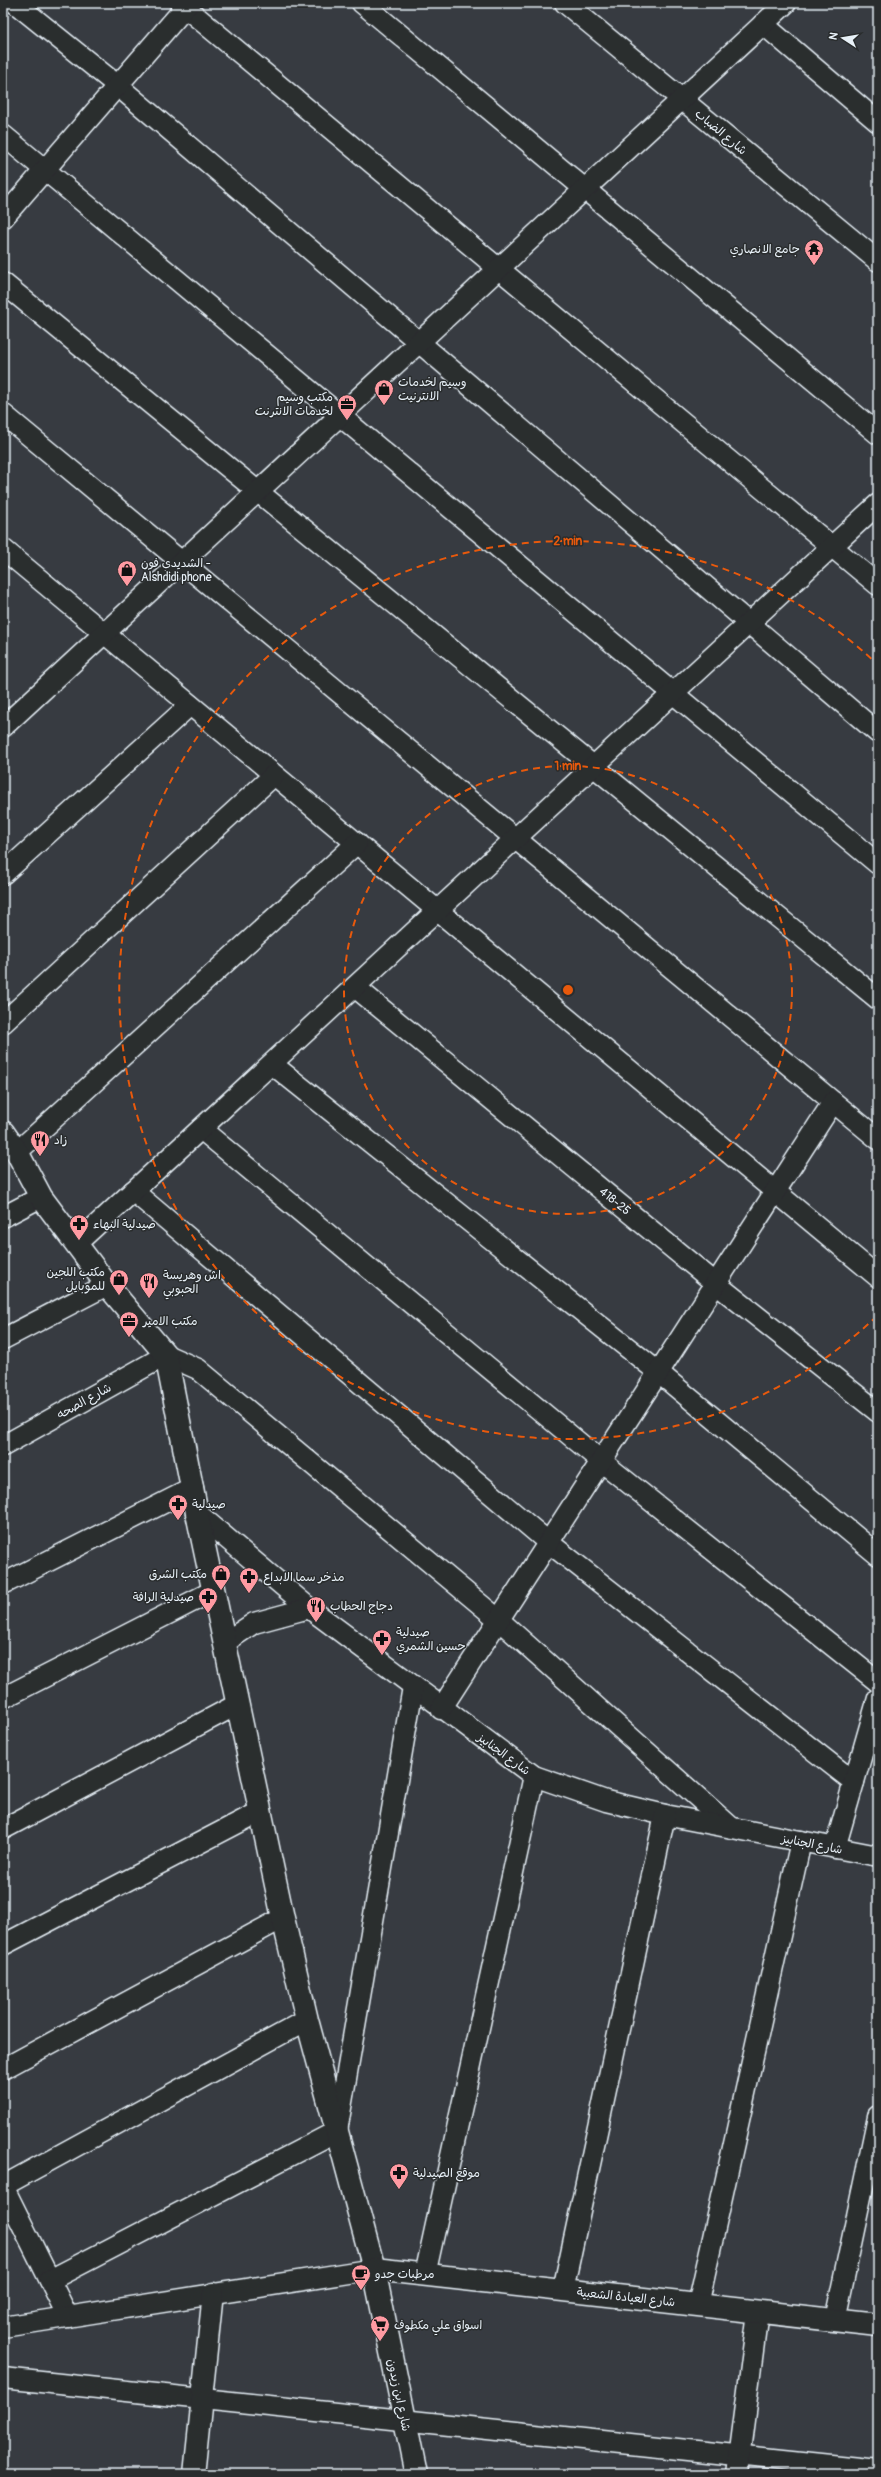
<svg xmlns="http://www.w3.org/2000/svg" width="881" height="2477" viewBox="0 0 881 2477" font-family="Pangolin,'Playpen Sans Arabic',sans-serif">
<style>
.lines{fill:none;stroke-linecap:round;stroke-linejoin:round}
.minor-casing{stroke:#e8f1f8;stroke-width:23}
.tertiary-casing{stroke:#e8f1f8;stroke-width:25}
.minor{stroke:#2a2d2e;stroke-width:20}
.tertiary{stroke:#2a2d2e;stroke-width:22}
.ring{fill:none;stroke:#e8590c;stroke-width:2;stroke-dasharray:7 5}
.labels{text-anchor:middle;stroke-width:3;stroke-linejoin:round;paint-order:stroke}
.street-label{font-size:12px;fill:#e8f1f8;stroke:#2a2d2e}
.poi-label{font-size:12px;fill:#e8f1f8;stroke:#2a2d2e;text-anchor:start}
.centre{fill:#e8590c;stroke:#2a2d2e;stroke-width:2}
.ring-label{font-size:12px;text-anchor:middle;font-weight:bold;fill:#e8590c;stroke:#2a2d2e;stroke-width:3;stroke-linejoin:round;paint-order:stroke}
</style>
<rect width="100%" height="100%" fill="#373b41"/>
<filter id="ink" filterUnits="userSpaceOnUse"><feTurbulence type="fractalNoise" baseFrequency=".025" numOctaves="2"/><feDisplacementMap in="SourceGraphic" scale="8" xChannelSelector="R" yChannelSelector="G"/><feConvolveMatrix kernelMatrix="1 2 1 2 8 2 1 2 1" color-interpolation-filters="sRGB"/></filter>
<g filter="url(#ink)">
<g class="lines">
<defs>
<g id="minor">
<polyline points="15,3 118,86 878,733"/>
<polyline points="180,3 878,585"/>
<polyline points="362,3 878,434"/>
<polyline points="565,3 878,261"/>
<polyline points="763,24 878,122"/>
<polyline points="3,135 878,864"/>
<polyline points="3,218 189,3"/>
<polyline points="3,283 878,999"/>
<polyline points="3,414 878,1139"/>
<polyline points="3,549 878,1277"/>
<polyline points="3,727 786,3"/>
<polyline points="3,874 190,705"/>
<polyline points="355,987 715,1283 878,1412"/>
<polyline points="3,1023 274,775"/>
<polyline points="272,1064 658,1372 878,1555"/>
<polyline points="201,1129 601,1461 878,1682"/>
<polyline points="17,1152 357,843"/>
<polyline points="133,1191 548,1542 854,1782"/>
<polyline points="3,1217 41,1197"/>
<polyline points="77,1243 878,504"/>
<polyline points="3,1339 107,1285"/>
<polyline points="3,1446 166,1355 198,1369 499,1620 732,1828"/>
<polyline points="197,1513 309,1608 534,1776 606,1801 665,1815 878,1856"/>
<polyline points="3,1584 193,1488"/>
<polyline points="224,1643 254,1623 309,1608"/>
<polyline points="3,1698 213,1591"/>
<polyline points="441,1709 833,1102"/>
<polyline points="3,1829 238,1704"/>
<polyline points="835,1848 878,1698"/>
<polyline points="3,1945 261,1811"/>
<polyline points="3,2069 283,1918"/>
<polyline points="3,2186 307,2020"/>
<polyline points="3,2186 68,2317"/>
<polyline points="425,2275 534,1776"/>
<polyline points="50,2280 337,2131 413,1687"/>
<polyline points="563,2290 665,1815"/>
<polyline points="698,2305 801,1841"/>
<polyline points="835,2320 878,2116"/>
<polyline points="3,2327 374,2269"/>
<polyline points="3,2378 878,2470"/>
<polyline points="194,2474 213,2293"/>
<polyline points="737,2474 758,2312"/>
</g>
<g id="tertiary">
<polyline points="3,1132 17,1152 41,1197 107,1285 166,1355 197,1513 283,1918 307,2020 374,2269 416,2474"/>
<polyline points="374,2269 878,2325"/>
</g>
</defs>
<!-- minor casing -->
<use href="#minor" class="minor-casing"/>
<!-- tertiary casing -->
<use href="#tertiary" class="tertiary-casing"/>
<!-- minor -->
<use href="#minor" class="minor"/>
<!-- tertiary -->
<use href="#tertiary" class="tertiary"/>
</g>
</g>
<!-- distance rings -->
<g class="ring">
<circle cx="568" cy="990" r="224"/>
<path d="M877 1316A449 449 0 1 1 877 664"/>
</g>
<!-- icons -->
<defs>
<symbol id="temple-pin" viewBox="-11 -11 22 30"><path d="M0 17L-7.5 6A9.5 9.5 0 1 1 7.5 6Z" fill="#ff9aa2" stroke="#2a2d2e"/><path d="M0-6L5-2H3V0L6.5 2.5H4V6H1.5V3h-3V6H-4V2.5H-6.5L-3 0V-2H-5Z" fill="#111"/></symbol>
<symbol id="shop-pin" viewBox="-11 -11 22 30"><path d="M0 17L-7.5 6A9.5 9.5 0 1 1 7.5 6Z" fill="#ff9aa2" stroke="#2a2d2e"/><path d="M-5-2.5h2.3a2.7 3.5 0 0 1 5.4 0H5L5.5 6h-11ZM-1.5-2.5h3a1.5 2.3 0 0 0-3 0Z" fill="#111"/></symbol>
<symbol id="office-pin" viewBox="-11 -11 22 30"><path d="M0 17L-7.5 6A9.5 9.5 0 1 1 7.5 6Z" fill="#ff9aa2" stroke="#2a2d2e"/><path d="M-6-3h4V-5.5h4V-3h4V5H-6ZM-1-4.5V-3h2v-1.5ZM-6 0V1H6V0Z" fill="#111"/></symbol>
<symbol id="restaurant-pin" viewBox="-11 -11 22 30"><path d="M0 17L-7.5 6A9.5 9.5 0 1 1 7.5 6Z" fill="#ff9aa2" stroke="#2a2d2e"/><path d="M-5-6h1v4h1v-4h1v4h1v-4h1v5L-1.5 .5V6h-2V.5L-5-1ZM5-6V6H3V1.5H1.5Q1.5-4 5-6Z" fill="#111"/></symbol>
<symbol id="pharmacy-pin" viewBox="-11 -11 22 30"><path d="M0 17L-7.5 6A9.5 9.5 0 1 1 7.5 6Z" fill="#ff9aa2" stroke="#2a2d2e"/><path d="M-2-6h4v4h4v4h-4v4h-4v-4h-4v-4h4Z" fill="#111"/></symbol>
<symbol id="cafe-pin" viewBox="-11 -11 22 30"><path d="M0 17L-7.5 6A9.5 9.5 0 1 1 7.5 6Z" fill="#ff9aa2" stroke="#2a2d2e"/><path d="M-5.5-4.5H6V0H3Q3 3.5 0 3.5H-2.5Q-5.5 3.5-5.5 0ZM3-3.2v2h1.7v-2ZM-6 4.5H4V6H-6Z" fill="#111"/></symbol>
<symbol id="supermarket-pin" viewBox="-11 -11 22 30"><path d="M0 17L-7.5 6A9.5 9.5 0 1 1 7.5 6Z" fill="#ff9aa2" stroke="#2a2d2e"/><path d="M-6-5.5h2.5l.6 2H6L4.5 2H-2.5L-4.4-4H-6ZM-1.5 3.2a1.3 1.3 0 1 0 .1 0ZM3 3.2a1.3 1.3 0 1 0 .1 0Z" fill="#111"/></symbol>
</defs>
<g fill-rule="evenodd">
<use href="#temple-pin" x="803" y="238" width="22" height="30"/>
<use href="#shop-pin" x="373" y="378" width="22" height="30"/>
<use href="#office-pin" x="336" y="393" width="22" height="30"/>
<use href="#shop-pin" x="116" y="559" width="22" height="30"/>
<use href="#restaurant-pin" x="29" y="1129" width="22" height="30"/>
<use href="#pharmacy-pin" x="68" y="1213" width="22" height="30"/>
<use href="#shop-pin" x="108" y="1268" width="22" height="30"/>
<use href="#restaurant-pin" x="138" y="1271" width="22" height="30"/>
<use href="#office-pin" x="118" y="1310" width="22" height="30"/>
<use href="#pharmacy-pin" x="167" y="1493" width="22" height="30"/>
<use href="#shop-pin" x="210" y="1563" width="22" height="30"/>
<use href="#pharmacy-pin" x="238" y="1566" width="22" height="30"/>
<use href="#pharmacy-pin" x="197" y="1586" width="22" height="30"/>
<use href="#restaurant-pin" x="305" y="1595" width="22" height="30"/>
<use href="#pharmacy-pin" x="371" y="1628" width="22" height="30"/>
<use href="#pharmacy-pin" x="388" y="2162" width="22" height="30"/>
<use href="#cafe-pin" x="350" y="2263" width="22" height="30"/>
<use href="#supermarket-pin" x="369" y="2314" width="22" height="30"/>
</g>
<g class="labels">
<!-- street labels -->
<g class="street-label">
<text transform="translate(721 132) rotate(40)" y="4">شارع الضباب</text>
<text transform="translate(615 1201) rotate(39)" y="4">418-25</text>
<text transform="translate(84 1401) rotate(-29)" y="4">شارع الصحه</text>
<text transform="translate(504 1754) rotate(36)" y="4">شارع الجنابيز</text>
<text transform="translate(812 1844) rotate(11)" y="4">شارع الجنابيز</text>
<text transform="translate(626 2297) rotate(6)" y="4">شارع العيادة الشعبية</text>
<text transform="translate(399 2395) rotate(78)" y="4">شارع ابن زيدون</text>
</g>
<!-- poi labels -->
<g class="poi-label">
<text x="800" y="253" text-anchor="end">جامع الانصاري</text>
<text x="398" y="386">وسيم لخدمات<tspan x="398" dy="14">الانترنيت</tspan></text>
<text x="333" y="401" text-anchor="end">مكتب وسيم<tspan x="333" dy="14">لخدمات الانترنت</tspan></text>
<text x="141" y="567">الشديدي فون -<tspan x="141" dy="14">Alshdidi phone</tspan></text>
<text x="54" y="1144">زاد</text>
<text x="93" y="1228">صيدلية البهاء</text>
<text x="105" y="1276" text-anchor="end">مكتب اللجين<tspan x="105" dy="14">للموبايل</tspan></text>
<text x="163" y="1279">اش وهريسة<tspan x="163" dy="14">الحبوبي</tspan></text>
<text x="143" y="1325">مكتب الامير</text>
<text x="192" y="1508">صيدلية</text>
<text x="207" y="1578" text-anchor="end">مكتب الشرق</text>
<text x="263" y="1581">مذخر سما الابداع</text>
<text x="194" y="1601" text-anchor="end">صيدلية الرافة</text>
<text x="330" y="1610">دجاج الحطاب</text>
<text x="396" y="1636">صيدلية<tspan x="396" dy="14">حسين الشمري</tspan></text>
<text x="413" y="2177">موقع الصيدلية</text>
<text x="375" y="2278">مرطبات جدو</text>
<text x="394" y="2329">اسواق علي مكطوف</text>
</g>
</g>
<circle cx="568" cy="990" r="6" class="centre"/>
<g class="ring-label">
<text x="568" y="545">2 min</text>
<text x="568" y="770">1 min</text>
</g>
<!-- margin -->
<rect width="881" height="2477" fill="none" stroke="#2a2d2e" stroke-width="16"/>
<rect x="8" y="8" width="865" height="2461" fill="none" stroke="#e8f1f8" stroke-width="1.5" filter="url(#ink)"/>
<!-- north arrow -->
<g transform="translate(843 38) rotate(282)" stroke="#2a2d2e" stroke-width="3" paint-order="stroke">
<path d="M0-3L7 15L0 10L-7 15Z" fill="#e8f1f8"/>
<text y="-6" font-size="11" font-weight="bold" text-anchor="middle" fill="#e8f1f8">N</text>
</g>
</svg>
